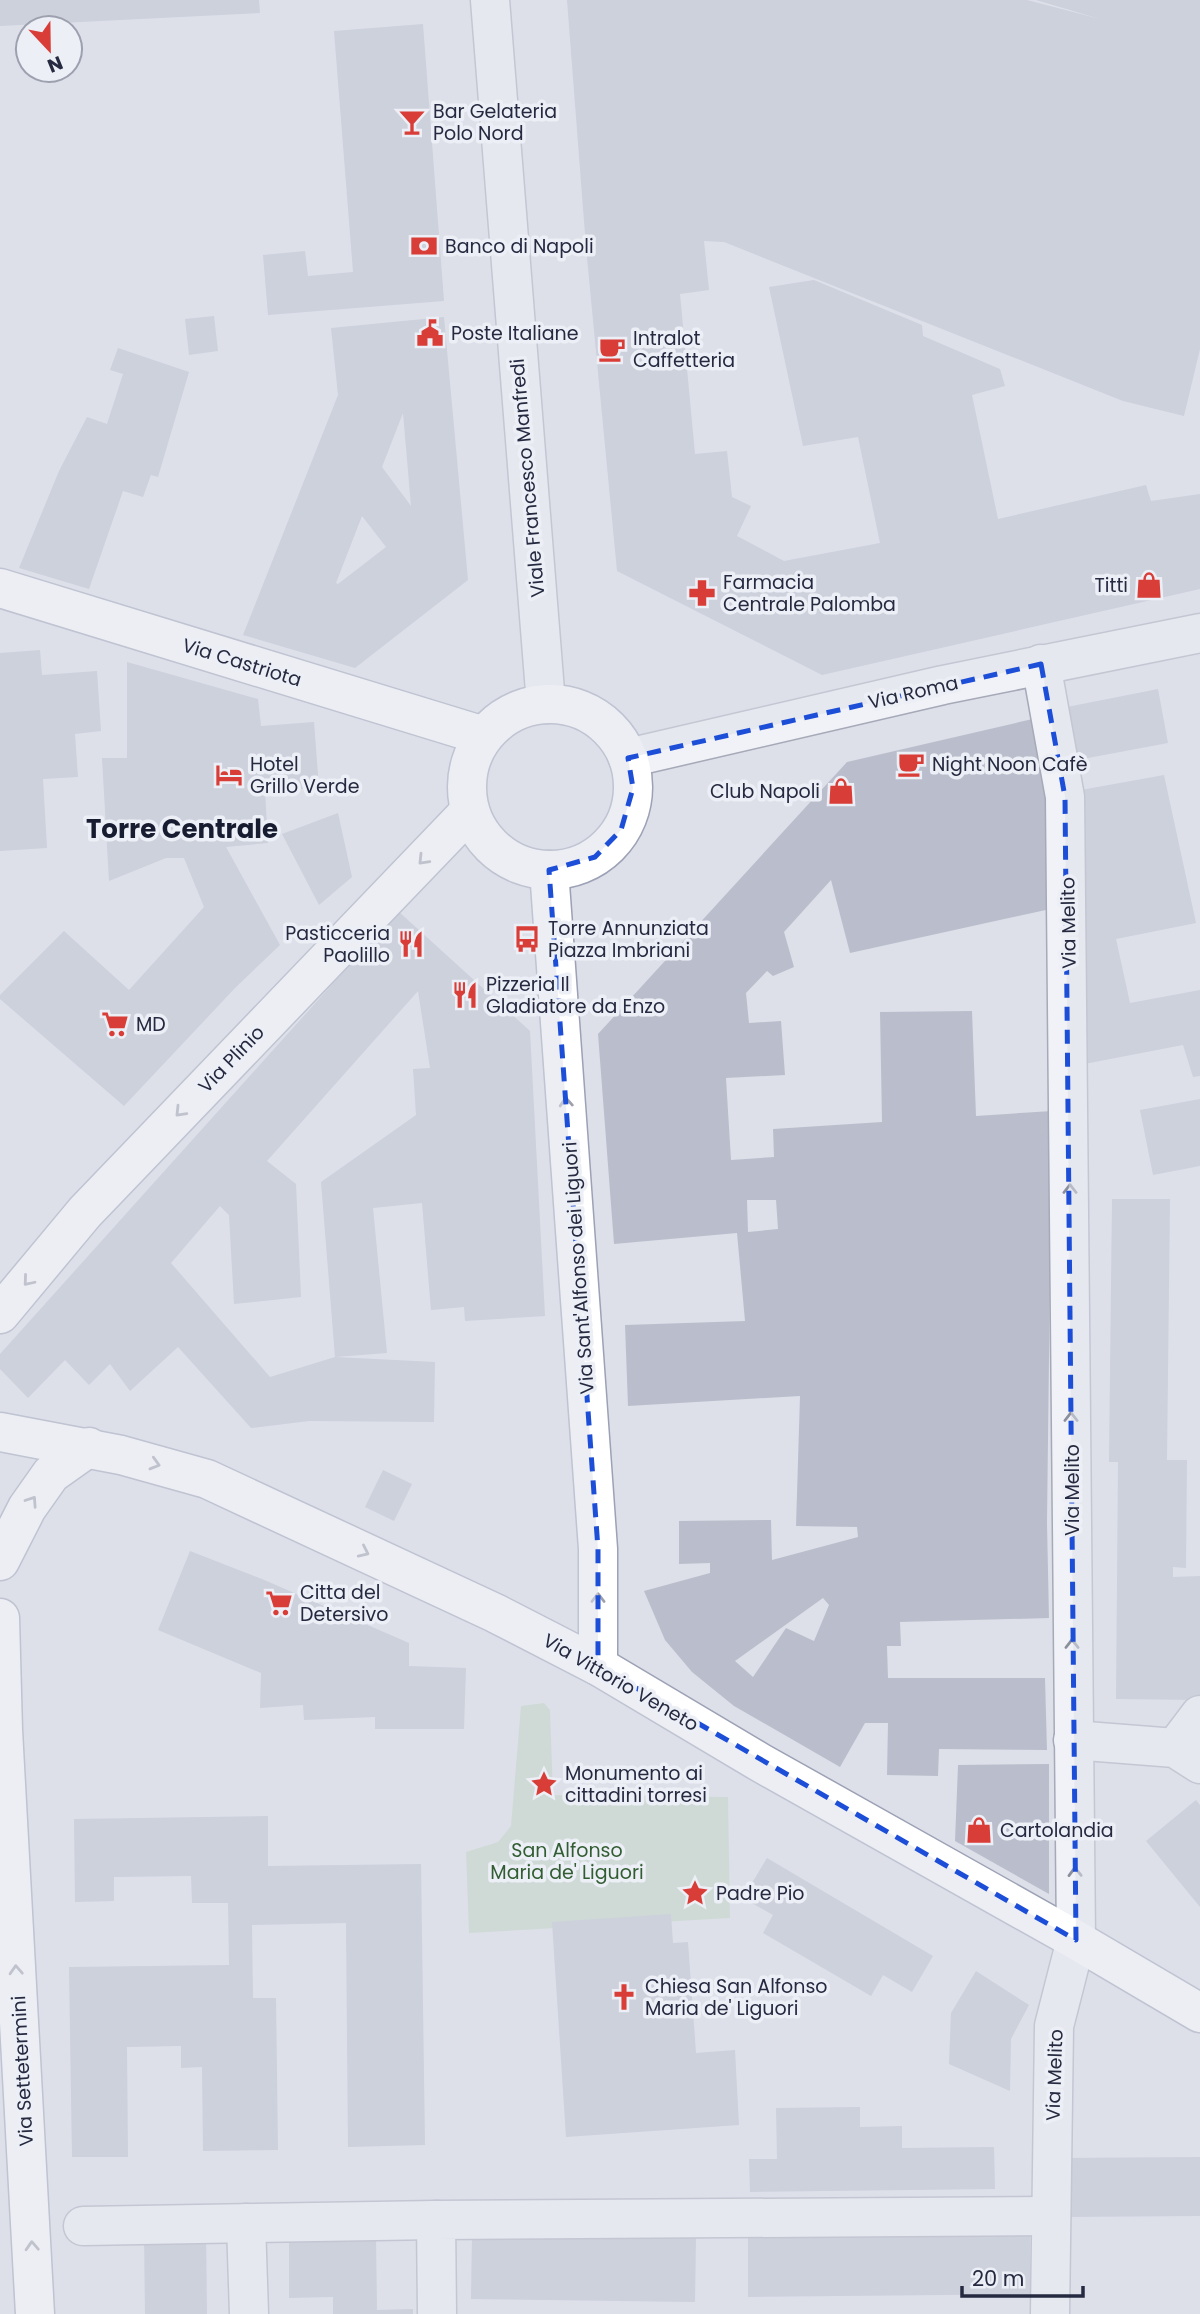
<svg xmlns="http://www.w3.org/2000/svg" width="1200" height="2314" viewBox="0 0 1200 2314" font-family="Poppins,sans-serif">
<style>
.green{fill:#bfd3be}
.building{fill:#babecc;fill-rule:evenodd}
.lines{fill:none;stroke-linecap:round;stroke-linejoin:round}
.minor-casing{stroke:#a6a9b7;stroke-width:41}
.major-casing{stroke:#9ca1b5;stroke-width:41}
.minor{stroke:#f1f2f7;stroke-width:38}
.major{stroke:#fff;stroke-width:38}
.oneway{stroke:#9d9faa}
.oneway2{stroke:#8b8e9c}
.marked{fill:none;stroke:#1d4ed8;stroke-width:5;stroke-dasharray:14 9;stroke-linejoin:round}
.labels{text-anchor:middle;stroke-width:7;stroke-linejoin:round;paint-order:stroke}
.poi-label{font-size:19px;fill:#252a41;stroke:#edeff6;text-anchor:start}
.street-label{font-size:19px;fill:#252a41;stroke:#edeff6}
.park-label{font-size:19px;fill:#325d32;stroke:#edeff6}
.district-label{font-size:26px;font-weight:bold;fill:#181c31;stroke:#edeff6}
</style>
<rect width="100%" height="100%" fill="#dde0e9"/>
<!-- green -->
<polygon class="green" points="544,1703 550,1710 553,1795 728,1797 730,1918 469,1933 466,1852 498,1842 511,1826 521,1706"/>
<!-- building -->
<g class="building">
<polygon points="0,0 259,0 260,13 0,26"/>
<polygon points="567,0 1027,0 1100,19 1036,0 1200,0 1200,349 1184,416 1123,401 724,242 704,241 709,290 680,294 695,454 727,451 732,497 751,506 737,536 784,561 880,543 858,437 803,446 769,287 814,280 922,325 923,336 1000,369 1005,386 972,395 998,519 1146,485 1151,501 1200,494 1200,589 822,675 617,571 586,247"/>
<polygon points="423,24 444,301 268,315 263,255 305,251 308,276 353,272 334,31"/>
<polygon points="214,316 218,351 189,355 185,319"/>
<path d="M444 317 468 580 355 668 243 635 338 395 331 328ZM403 413 411 506 382 467ZM362 516 386 547 338 584 336 583Z"/>
<polygon points="118,348 189,372 158,477 151,475 143,497 123,491 89,589 19,568 59,471 87,417 107,424 123,374 110,370"/>
<polygon points="40,650 42,675 97,671 101,731 75,734 78,777 43,779 47,848 0,851 0,653"/>
<polygon points="127,662 258,699 261,726 314,722 319,788 265,791 268,843 226,847 280,945 236,987 124,1106 0,999 0,995 64,931 129,990 204,907 184,858 166,858 109,881 102,758 127,758"/>
<polygon points="1158,689 1168,743 1072,761 1062,708"/>
<path d="M1037 718 1055 801V908L850 953 831 880 784 932 794 967 773 976 767 971 746 993 749 1023 781 1021 785 1075 726 1078 731 1160 774 1157 773 1129 882 1122 880 1012 972 1011 976 1116 1052 1111 1047 1523 1049 1618 900 1622 901 1646H887L888 1678H1045L1047 1750 939 1749 938 1776 887 1775 888 1723H865L840 1767 734 1706 692 1672 665 1640 644 1591 710 1573V1563L679 1564V1521L771 1520 772 1560 858 1537 857 1527 796 1526 800 1396 628 1406 625 1325 745 1321 737 1233 614 1244 598 1034 847 762ZM747 1200H776L778 1229 748 1232ZM823 1598 829 1605 814 1641 786 1628 753 1677 735 1661Z"/>
<polygon points="1164,775 1196,923 1116,939 1130,1003 1200,990 1200,1076 1193,1077 1183,1045 1079,1065 1081,790"/>
<polygon points="338,813 352,877 319,905 282,834"/>
<path d="M398 911 530 1031 545 1316 465 1321 464 1307 431 1310 422 1203 373 1208 387 1353 335 1357 435 1362 434 1422 309 1421 251 1428 178 1347 130 1391 110 1364 89 1385 65 1360 28 1398 0 1369V1354ZM418 991 430 1068 413 1069 416 1115 321 1182 335 1357 270 1377 171 1263 220 1206 229 1215 234 1304 301 1297 296 1184 267 1161Z"/>
<polygon points="1200,1099 1200,1166 1153,1175 1140,1110"/>
<polygon points="1112,1199 1170,1199 1167,1460 1187,1460 1186,1568 1173,1567 1173,1577 1200,1576 1200,1700 1116,1699 1118,1462 1109,1462"/>
<polygon points="383,1470 412,1484 394,1521 365,1507"/>
<polygon points="190,1551 262,1579 409,1643 409,1666 466,1668 464,1729 375,1729 375,1717 304,1720 303,1705 260,1708 261,1673 158,1630"/>
<polygon points="1049,1764 1049,1894 955,1841 958,1765"/>
<polygon points="1196,1800 1200,1805 1200,1907 1146,1841"/>
<polygon points="268,1816 268,1866 421,1864 425,2145 348,2147 346,1923 252,1925 253,1998 276,1998 278,2150 203,2151 202,2067 181,2068 181,2046 127,2047 128,2157 72,2157 69,1967 229,1965 228,1903 192,1903 191,1876 114,1877 114,1901 75,1902 74,1819"/>
<polygon points="767,1858 933,1956 912,1992 883,1975 871,1996 763,1933 773,1915 743,1898"/>
<polygon points="671,1914 673,1943 688,1942 696,2053 735,2050 739,2125 566,2137 552,1922"/>
<polygon points="976,1971 1029,2005 1011,2039 1010,2091 949,2064 951,2013"/>
<polygon points="860,2107 860,2127 902,2126 902,2148 994,2147 995,2189 750,2192 749,2159 777,2159 776,2108"/>
<polygon points="1200,2157 1200,2216 1061,2217 1060,2158"/>
<polygon points="206,2233 207,2314 145,2314 144,2235"/>
<polygon points="472,2234 696,2237 695,2302 471,2299"/>
<polygon points="1030,2235 1030,2294 748,2297 748,2238"/>
<polygon points="376,2238 377,2310 413,2309 413,2314 333,2314 333,2297 289,2298 289,2239"/>
</g>
<g class="lines">
<defs>
<g id="minor">
<polyline points="490,0 546,704"/>
<polyline points="1041,664 1065,797 1076,1940 1054,2026 1050,2314"/>
<polyline points="628,758 943,685 1200,633"/>
<polyline points="1073,1740 1175,1748 1200,1764"/>
<polyline points="1175,1748 1200,1715"/>
<polyline points="246,2223 249,2314"/>
<polyline points="83,2226 436,2220"/>
<polyline points="437,2314 436,2220 1051,2216"/>
</g>
<g id="major">
<polyline points="0,588 484,736"/>
<circle cx="550" cy="787" r="83"/>
<polyline points="549,870 598,1549 598,1666"/>
<polyline points="0,1314 85,1212 470,811"/>
<polyline points="0,1432 121,1455 207,1479 495,1613 598,1666 761,1763 1076,1940 1200,2013"/>
<polyline points="0,1561 27,1508 51,1474 89,1447"/>
<polyline points="0,1618 3,1730 35,2314"/>
</g>
</defs>
<!-- minor casing -->
<use href="#minor" class="minor-casing"/>
<!-- major casing -->
<use href="#major" class="major-casing"/>
<!-- minor -->
<use href="#minor" class="minor"/>
<!-- major -->
<use href="#major" class="major"/>
</g>
<!-- one-way arrows -->
<defs><path id="oneway-chevron" d="M-2-3.5L2.5 0L-2 3.5" fill="none" stroke-width="1.6" stroke-linecap="round" stroke-linejoin="round" transform="scale(1.75)"/></defs>
<g class="oneway">
<use href="#oneway-chevron" transform="translate(423 860) rotate(134)"/>
<use href="#oneway-chevron" transform="translate(566 1102) rotate(-94)"/>
<use href="#oneway-chevron" transform="translate(180 1112) rotate(134)"/>
<use href="#oneway-chevron" transform="translate(28 1281) rotate(130)"/>
<use href="#oneway-chevron" transform="translate(155 1464) rotate(16)"/>
<use href="#oneway-chevron" transform="translate(32 1501) rotate(-56)"/>
<use href="#oneway-chevron" transform="translate(364 1552) rotate(25)"/>
<use href="#oneway-chevron" transform="translate(598 1598) rotate(-90)"/>
<use href="#oneway-chevron" transform="translate(16 1970) rotate(-93)"/>
<use href="#oneway-chevron" transform="translate(32 2246) rotate(-93)"/>
</g>
<g class="oneway2">
<use href="#oneway-chevron" transform="translate(1070 1189) rotate(-90)"/>
<use href="#oneway-chevron" transform="translate(1071 1417) rotate(-90)"/>
<use href="#oneway-chevron" transform="translate(1072 1644) rotate(-90)"/>
<use href="#oneway-chevron" transform="translate(1075 1872) rotate(-91)"/>
</g>
<!-- marked area -->
<path d="M0 0H1200V2314H0ZM1041 664 1065 797 1076 1940 598 1666V1549L549 870 595 857 621 830 633 788 628 758Z" fill="#dde0e9" fill-opacity=".55" fill-rule="evenodd"/>
<path class="marked" d="M1041 664 1065 797 1076 1940 598 1666V1549L549 870 595 857 621 830 633 788 628 758Z"/>
<!-- icons -->
<defs>
<symbol id="bar-bare" viewBox="-9 -9 18 18"><path d="M-6-5H6L.8 .8V4.5H3.5V6h-7V4.5H-.8V.8Z" fill="#d93d37" stroke="#edeff6" stroke-width="2.5" paint-order="stroke"/></symbol>
<symbol id="bank-bare" viewBox="-9 -9 18 18"><path d="M-6-4H6V4H-6ZM0-2.3a2.3 2.3 0 1 0 0 4.6a2.3 2.3 0 1 0 0-4.6Z" fill="#d93d37" stroke="#edeff6" stroke-width="2.5" paint-order="stroke"/></symbol>
<symbol id="civic-bare" viewBox="-9 -9 18 18"><path d="M-.6-6.5H3V-4.5H.6V-3L4-1V1h2V6H-6V1h2V-1L-.6-3ZM-1.2 2.5V6h2.4V2.5Z" fill="#d93d37" stroke="#edeff6" stroke-width="2.5" paint-order="stroke"/></symbol>
<symbol id="cafe-bare" viewBox="-9 -9 18 18"><path d="M-5.5-4.5H6V0H3Q3 3.5 0 3.5H-2.5Q-5.5 3.5-5.5 0ZM3-3.2v2h1.7v-2ZM-6 4.5H4V6H-6Z" fill="#d93d37" stroke="#edeff6" stroke-width="2.5" paint-order="stroke"/></symbol>
<symbol id="shop-bare" viewBox="-9 -9 18 18"><path d="M-5-2.5h2.3a2.7 3.5 0 0 1 5.4 0H5L5.5 6h-11ZM-1.5-2.5h3a1.5 2.3 0 0 0-3 0Z" fill="#d93d37" stroke="#edeff6" stroke-width="2.5" paint-order="stroke"/></symbol>
<symbol id="pharmacy-bare" viewBox="-9 -9 18 18"><path d="M-2-6h4v4h4v4h-4v4h-4v-4h-4v-4h4Z" fill="#d93d37" stroke="#edeff6" stroke-width="2.5" paint-order="stroke"/></symbol>
<symbol id="hotel-bare" viewBox="-9 -9 18 18"><path d="M-6-4.5h1.5V1H6V5H4.5V3h-9V5H-6ZM-4 0a1.8 1.8 0 1 1 3.6 0ZM.5 0V-2.5h3Q6-2.5 6 0Z" fill="#d93d37" stroke="#edeff6" stroke-width="2.5" paint-order="stroke"/></symbol>
<symbol id="bus-bare" viewBox="-9 -9 18 18"><path d="M-5-6H5V4H4V6H2V4H-2V6H-4V4H-5ZM-3.5-4V0h7V-4ZM-3.5 1.2v1.5H-2V1.2ZM2 1.2v1.5H3.5V1.2Z" fill="#d93d37" stroke="#edeff6" stroke-width="2.5" paint-order="stroke"/></symbol>
<symbol id="restaurant-bare" viewBox="-9 -9 18 18"><path d="M-5-6h1v4h1v-4h1v4h1v-4h1v5L-1.5 .5V6h-2V.5L-5-1ZM5-6V6H3V1.5H1.5Q1.5-4 5-6Z" fill="#d93d37" stroke="#edeff6" stroke-width="2.5" paint-order="stroke"/></symbol>
<symbol id="supermarket-bare" viewBox="-9 -9 18 18"><path d="M-6-5.5h2.5l.6 2H6L4.5 2H-2.5L-4.4-4H-6ZM-1.5 3.2a1.3 1.3 0 1 0 .1 0ZM3 3.2a1.3 1.3 0 1 0 .1 0Z" fill="#d93d37" stroke="#edeff6" stroke-width="2.5" paint-order="stroke"/></symbol>
<symbol id="sight-bare" viewBox="-9 -9 18 18"><path d="M0-6L1.8-2.2L6-1.7L2.9 1.2L3.7 5.4L0 3.3L-3.7 5.4L-2.9 1.2L-6-1.7L-1.8-2.2Z" fill="#d93d37" stroke="#edeff6" stroke-width="2.5" paint-order="stroke"/></symbol>
<symbol id="church-bare" viewBox="-9 -9 18 18"><path d="M-1.2-6h2.4v3.5h3.3v2.4h-3.3V6h-2.4V-.1h-3.3v-2.4h3.3Z" fill="#d93d37" stroke="#edeff6" stroke-width="2.5" paint-order="stroke"/></symbol>
</defs>
<g fill-rule="evenodd">
<use href="#bar-bare" x="393" y="103" width="38" height="38"/>
<use href="#bank-bare" x="405" y="227" width="38" height="38"/>
<use href="#civic-bare" x="411" y="314" width="38" height="38"/>
<use href="#cafe-bare" x="593" y="330" width="38" height="38"/>
<use href="#shop-bare" x="1130" y="566" width="38" height="38"/>
<use href="#pharmacy-bare" x="683" y="574" width="38" height="38"/>
<use href="#cafe-bare" x="892" y="745" width="38" height="38"/>
<use href="#hotel-bare" x="210" y="756" width="38" height="38"/>
<use href="#shop-bare" x="822" y="772" width="38" height="38"/>
<use href="#bus-bare" x="508" y="920" width="38" height="38"/>
<use href="#restaurant-bare" x="392" y="925" width="38" height="38"/>
<use href="#restaurant-bare" x="446" y="976" width="38" height="38"/>
<use href="#supermarket-bare" x="96" y="1005" width="38" height="38"/>
<use href="#supermarket-bare" x="260" y="1584" width="38" height="38"/>
<use href="#sight-bare" x="525" y="1765" width="38" height="38"/>
<use href="#shop-bare" x="960" y="1811" width="38" height="38"/>
<use href="#sight-bare" x="676" y="1874" width="38" height="38"/>
<use href="#church-bare" x="605" y="1978" width="38" height="38"/>
</g>
<g class="labels">
<!-- poi labels -->
<g class="poi-label">
<text x="433" y="118">Bar Gelateria<tspan x="433" dy="22">Polo Nord</tspan></text>
<text x="445" y="253">Banco di Napoli</text>
<text x="451" y="340">Poste Italiane</text>
<text x="633" y="345">Intralot<tspan x="633" dy="22">Caffetteria</tspan></text>
<text x="723" y="589">Farmacia<tspan x="723" dy="22">Centrale Palomba</tspan></text>
<text x="1128" y="592" text-anchor="end">Titti</text>
<text x="250" y="771">Hotel<tspan x="250" dy="22">Grillo Verde</tspan></text>
<text x="932" y="771">Night Noon Cafè</text>
<text x="820" y="798" text-anchor="end">Club Napoli</text>
<text x="548" y="935">Torre Annunziata<tspan x="548" dy="22">Piazza Imbriani</tspan></text>
<text x="390" y="940" text-anchor="end">Pasticceria<tspan x="390" dy="22">Paolillo</tspan></text>
<text x="486" y="991">Pizzeria Il<tspan x="486" dy="22">Gladiatore da Enzo</tspan></text>
<text x="136" y="1031">MD</text>
<text x="300" y="1599">Citta del<tspan x="300" dy="22">Detersivo</tspan></text>
<text x="565" y="1780">Monumento ai<tspan x="565" dy="22">cittadini torresi</tspan></text>
<text x="1000" y="1837">Cartolandia</text>
<text x="716" y="1900">Padre Pio</text>
<text x="645" y="1993">Chiesa San Alfonso<tspan x="645" dy="22">Maria de' Liguori</tspan></text>
</g>
<!-- street labels -->
<g class="street-label">
<text transform="translate(527 478) rotate(-95)" y="7">Viale Francesco Manfredi</text>
<text transform="translate(242 662) rotate(17)" y="7">Via Castriota</text>
<text transform="translate(913 692) rotate(-13)" y="7">Via Roma</text>
<text transform="translate(1068 923) rotate(-91)" y="7">Via Melito</text>
<text transform="translate(231 1059) rotate(-46)" y="7">Via Plinio</text>
<text transform="translate(578 1268) rotate(-94)" y="7">Via Sant'Alfonso dei Liguori</text>
<text transform="translate(1072 1490) rotate(-90)" y="7">Via Melito</text>
<text transform="translate(621 1682) rotate(30)" y="7">Via Vittorio Veneto</text>
<text transform="translate(22 2071) rotate(-93)" y="7">Via Settetermini</text>
<text transform="translate(1054 2075) rotate(-88)" y="7">Via Melito</text>
</g>
<!-- park labels -->
<g class="park-label">
<text x="567" y="1857">San Alfonso<tspan x="567" dy="22">Maria de' Liguori</tspan></text>
</g>
<!-- district labels -->
<g class="district-label">
<text x="182" y="838">Torre Centrale</text>
</g>
</g>
<!-- north arrow -->
<g transform="translate(49 49) rotate(158)"><circle r="33" fill="#edeff6" stroke="#9da0ae" stroke-width="2"/>
<path d="M0-5L12 26L0 18L-12 26Z" fill="#d93d37"/>
<text y="-10" font-size="19" font-weight="bold" text-anchor="middle" fill="#252a41">N</text>
</g>
<!-- scale -->
<path d="M962 2286v10h121v-10" fill="none" stroke="#252a41" stroke-width="3.5"/>
<text x="972" y="2286" font-size="21" fill="#252a41" stroke="#edeff6" stroke-width="5" paint-order="stroke">20 m</text>
</svg>
